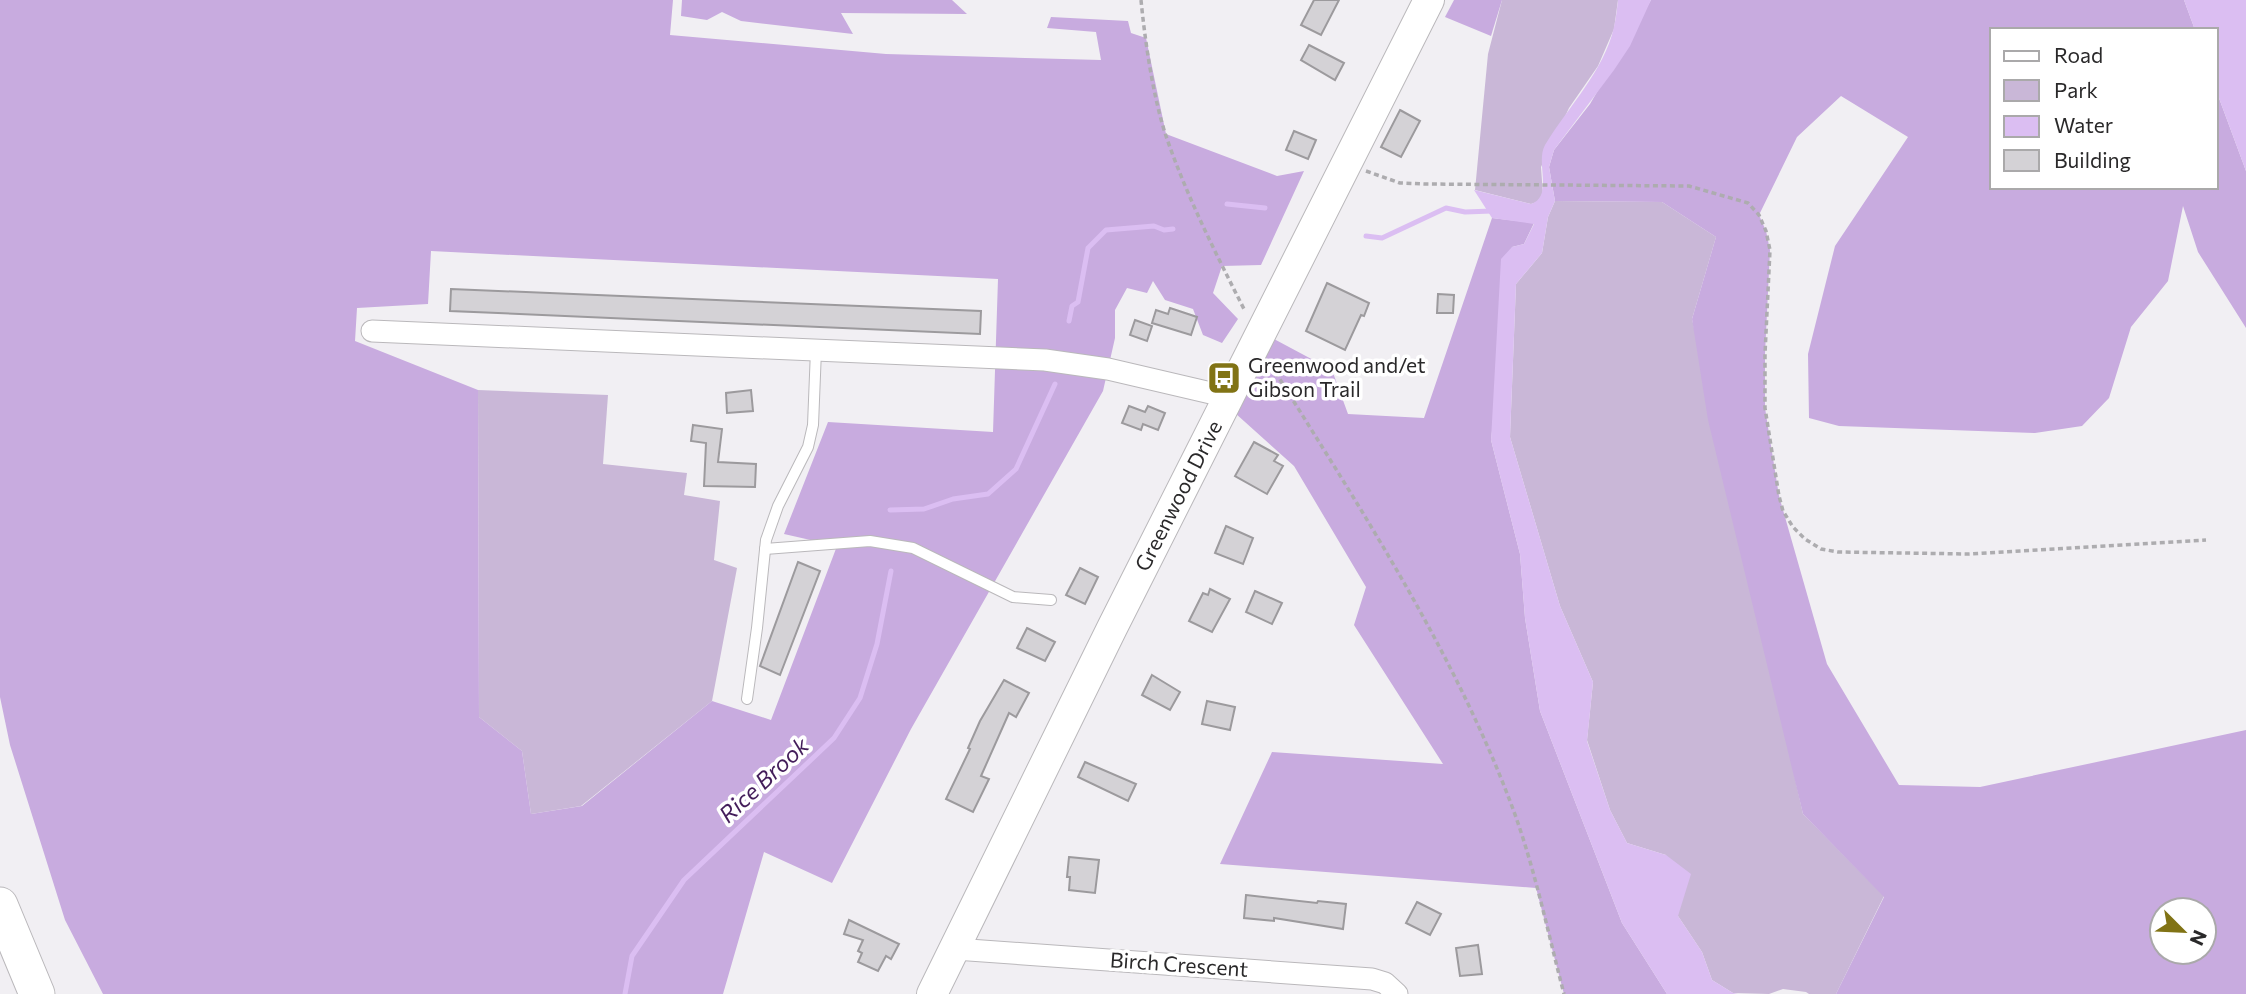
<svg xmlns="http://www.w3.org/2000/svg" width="2246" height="994" viewBox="0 0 2246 994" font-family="Commissioner,sans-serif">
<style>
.green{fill:#c9b7d7}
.forest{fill:#c8abdf;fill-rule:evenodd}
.water{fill:#dbbef2}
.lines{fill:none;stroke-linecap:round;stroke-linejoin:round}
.stream{stroke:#dbbef2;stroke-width:5}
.building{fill:#d4d2d6;stroke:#9c9a9d;stroke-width:2}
.service-casing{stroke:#bab8bb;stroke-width:12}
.minor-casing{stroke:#bab8bb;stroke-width:23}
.secondary-casing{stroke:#bab8bb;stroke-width:32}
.trunk-casing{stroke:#bab8bb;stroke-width:37}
.path{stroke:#adacaf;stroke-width:3.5;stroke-dasharray:5 3.5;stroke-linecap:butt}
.service{stroke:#fff;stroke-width:10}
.minor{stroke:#fff;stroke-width:21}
.secondary{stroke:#fff;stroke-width:30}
.trunk{stroke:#fff;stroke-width:35}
.labels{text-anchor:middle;stroke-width:7;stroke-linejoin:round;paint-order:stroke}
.poi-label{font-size:21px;fill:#2a292a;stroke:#fff;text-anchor:start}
.street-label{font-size:21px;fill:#2a292a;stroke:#fff}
.water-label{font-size:23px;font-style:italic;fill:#431d5a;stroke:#fff}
</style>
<rect width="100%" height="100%" fill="#f1eff3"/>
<!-- green -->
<g class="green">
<polygon points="1502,0 1618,0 1614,29 1598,66 1569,108 1541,167 1543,195 1537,202 1531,204 1475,190 1488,54"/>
<polygon points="1555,201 1662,202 1716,237 1692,319 1803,814 1884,896 1836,994 1809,994 1806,992 1783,989 1769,994 1733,993 1712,980 1702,952 1678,916 1666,855 1627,843 1610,810 1587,740 1593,682 1560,606 1510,437 1516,284 1542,253 1548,217"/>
<polygon points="478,390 608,395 603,464 687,473 684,495 720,501 714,560 737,568 712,701 581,806 531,814 522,751 479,717"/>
</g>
<!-- forest -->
<g class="forest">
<path d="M0 0H673L670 35 886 54 1101 60 1096 32 1047 28 1051 17 1128 21 1131 33 1146 38 1166 134 1277 176 1304 171 1261 265 1222 266 1213 293 1238 319 1222 343 1203 335 1193 309 1165 300 1153 281 1147 293 1127 288 1115 310V338L1103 391 911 729 832 883 764 852 723 994H103L65 920 10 745 0 697ZM431 251 998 279 993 432 828 422 784 534 837 546 771 720 712 701 582 806 531 814 522 751 479 717 478 390 355 341 357 308 428 304Z"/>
<polygon points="682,0 952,0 967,14 841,13 853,34 741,21 722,12 707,20 681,16"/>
<polygon points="1454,0 1502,0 1491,36 1445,17"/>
<path d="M1651 0H2184L2195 30H1992V187H2216V90L2246 171V328L2198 252 2183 206 2168 281 2131 327 2109 398 2082 426 2035 433 1839 426 1809 418 1808 354 1835 246 1908 137 1841 96 1797 137 1759 215 1766 231 1770 250 1765 354V408L1779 496 1827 664 1899 785 1980 787 2246 730V994H1836L1884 897 1803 814 1708 420 1692 319 1716 237 1662 202 1555 201 1549 167 1554 150 1590 104ZM2162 910H2204V952H2162Z"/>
<polygon points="1492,218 1534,223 1524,244 1512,247 1491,440 1520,554 1525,618 1540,711 1622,923 1667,994 1564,994 1536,888 1220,864 1272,752 1443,764 1354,625 1366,587 1294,466 1235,413 1274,339 1332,370 1348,414 1424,418"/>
</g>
<!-- water -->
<g class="water">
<path d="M1618 0H1651L1630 46 1614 70 1554 150 1549 167 1555 201 1548 217 1542 253 1516 284 1510 437 1560 606 1593 682 1587 741 1610 810 1627 843 1666 855 1691 874 1678 916 1702 952 1712 980 1733 993 1738 994H1667L1622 923 1540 711 1525 618 1520 554 1491 440 1501 259 1512 247 1524 244 1534 224 1492 218 1474 190 1531 204C1554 196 1535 163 1545 145 1568 107 1604 71 1614 27 1616 18 1617 9 1618 0Z"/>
<polygon points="2184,0 2246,0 2246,171 2216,90 2216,30 2195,30"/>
</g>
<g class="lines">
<!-- stream -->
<g class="stream">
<polyline points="1227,204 1265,208"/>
<polyline points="1366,236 1382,238 1446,208 1465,212 1492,211"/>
<polyline points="1069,321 1072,306 1078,302 1088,248 1106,230 1154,226 1164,230 1173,229"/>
<polyline points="890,510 924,509 953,499 988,494 1016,469 1055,384"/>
<polyline points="625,994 632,956 684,880 834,738 860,698 877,644 891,571"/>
</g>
</g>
<!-- building -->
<g class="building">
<polygon points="1314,0 1339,0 1321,35 1301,25"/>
<polygon points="1309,45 1344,63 1335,80 1301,60"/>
<polygon points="1400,110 1420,121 1401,157 1381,147"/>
<polygon points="1294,131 1316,140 1308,159 1286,150"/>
<polygon points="1327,283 1369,303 1364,316 1361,315 1345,350 1306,331"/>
<polygon points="451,289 981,311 980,334 450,311"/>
<polygon points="1438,294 1454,295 1453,313 1437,313"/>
<polygon points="1170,308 1197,317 1191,335 1152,323 1156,310 1168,314"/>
<polygon points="1135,320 1152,326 1147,341 1130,335"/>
<polygon points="751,390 753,411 727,413 726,393"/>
<polygon points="1129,406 1145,412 1148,406 1165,413 1158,430 1143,424 1141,430 1122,423"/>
<polygon points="693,425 722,429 718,462 756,464 755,487 704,486 706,443 691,441"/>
<polygon points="1254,442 1278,455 1274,461 1283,466 1267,494 1235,476"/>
<polygon points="1226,526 1253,538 1243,564 1215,553"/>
<polygon points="798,562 820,571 780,675 760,666"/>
<polygon points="1080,568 1098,577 1085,604 1066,595"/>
<polygon points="1210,589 1230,599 1212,632 1189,621 1203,593 1208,595"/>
<polygon points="1255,591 1282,603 1272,624 1246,612"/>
<polygon points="1027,628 1055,642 1045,661 1017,648"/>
<polygon points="1152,675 1180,692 1170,710 1142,695"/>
<polygon points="1004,680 1029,693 1016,717 1009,713 981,776 989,779 973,812 946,799 970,749 968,748 980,721"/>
<polygon points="1207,701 1235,707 1230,730 1202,724"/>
<polygon points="1085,762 1136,784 1128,801 1078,777"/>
<polygon points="1069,857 1099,860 1095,893 1069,890 1070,877 1067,877"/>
<polygon points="1246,895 1317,903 1318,901 1346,904 1343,929 1274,918 1274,921 1244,918"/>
<polygon points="1417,902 1441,914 1430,935 1406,923"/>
<polygon points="849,920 899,944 891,959 886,956 878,971 858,962 862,953 858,951 863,940 844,934"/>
<polygon points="1478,945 1482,974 1460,976 1456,948"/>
</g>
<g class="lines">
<defs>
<g id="service">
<polyline points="765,549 870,541 913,548 1013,597 1051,600"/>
<polyline points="747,699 757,628 766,540 778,506 808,447 813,425 816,350"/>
</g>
<g id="minor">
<polyline points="372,331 1045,360 1108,369 1228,397"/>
<polyline points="955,949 1372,979 1385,983 1397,994"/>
</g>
<polyline id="secondary" points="932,994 1112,628 1429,0"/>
<polyline id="trunk" points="0,905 37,994"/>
</defs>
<!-- service casing -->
<use href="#service" class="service-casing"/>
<!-- minor casing -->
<use href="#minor" class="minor-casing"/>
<!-- secondary casing -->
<use href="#secondary" class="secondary-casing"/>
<!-- trunk casing -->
<use href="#trunk" class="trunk-casing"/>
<!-- path -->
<g class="path">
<path d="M1141 0C1145 41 1153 97 1166 136 1187 197 1216 254 1245 311"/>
<polyline points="1366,171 1400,183 1424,184 1689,186 1748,203 1759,215 1766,231 1770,250 1765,354 1765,408 1779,496 1783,511 1793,527 1805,539 1821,549 1838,552 1969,554 2206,540"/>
<path d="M1271 365C1360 508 1454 651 1513 809 1535 869 1548 933 1564 994"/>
</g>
<!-- service -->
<use href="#service" class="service"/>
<!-- minor -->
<use href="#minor" class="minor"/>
<!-- secondary -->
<use href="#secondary" class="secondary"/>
<!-- trunk -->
<use href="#trunk" class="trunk"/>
</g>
<!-- icons -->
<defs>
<symbol id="bus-square" viewBox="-11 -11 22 22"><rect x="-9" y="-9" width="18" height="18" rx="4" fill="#817315" stroke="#fff"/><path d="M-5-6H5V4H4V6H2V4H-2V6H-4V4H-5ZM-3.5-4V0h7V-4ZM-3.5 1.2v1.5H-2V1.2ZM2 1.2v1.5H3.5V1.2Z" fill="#fff"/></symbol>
</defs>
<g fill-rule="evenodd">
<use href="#bus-square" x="1205" y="359" width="38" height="38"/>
</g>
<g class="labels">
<!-- poi labels -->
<g class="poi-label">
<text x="1248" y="373">Greenwood and/et<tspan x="1248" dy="24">Gibson Trail</tspan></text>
</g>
<!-- street labels -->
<g class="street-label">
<text transform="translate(1179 496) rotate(-63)" y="7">Greenwood Drive</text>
<text transform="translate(1179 965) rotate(4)" y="7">Birch Crescent</text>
</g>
<!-- water labels -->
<g class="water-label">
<text transform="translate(764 780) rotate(-43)" y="8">Rice Brook</text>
</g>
</g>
<!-- legend -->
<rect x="1990" y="28" width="228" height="161" fill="#ffffff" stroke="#aaa9aa" stroke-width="2"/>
<rect x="2004" y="51" width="35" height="10" fill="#ffffff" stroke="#aaa9aa" stroke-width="2"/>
<text x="2054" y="63" font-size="21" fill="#2a292a">Road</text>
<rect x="2004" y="80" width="35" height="21" fill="#c9b7d7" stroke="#aaa9aa" stroke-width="2"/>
<text x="2054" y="98" font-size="21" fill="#2a292a">Park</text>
<rect x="2004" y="116" width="35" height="21" fill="#dbbef2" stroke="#aaa9aa" stroke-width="2"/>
<text x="2054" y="133" font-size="21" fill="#2a292a">Water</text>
<rect x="2004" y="150" width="35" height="21" fill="#d4d2d6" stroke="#aaa9aa" stroke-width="2"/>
<text x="2054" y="168" font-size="21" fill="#2a292a">Building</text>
<!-- north arrow -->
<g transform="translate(2183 931) rotate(114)"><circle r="33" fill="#ffffff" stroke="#aaa9aa" stroke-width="2"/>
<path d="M0-5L12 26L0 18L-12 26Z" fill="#817315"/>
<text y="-10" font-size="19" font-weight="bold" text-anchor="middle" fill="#2a292a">N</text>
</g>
</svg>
